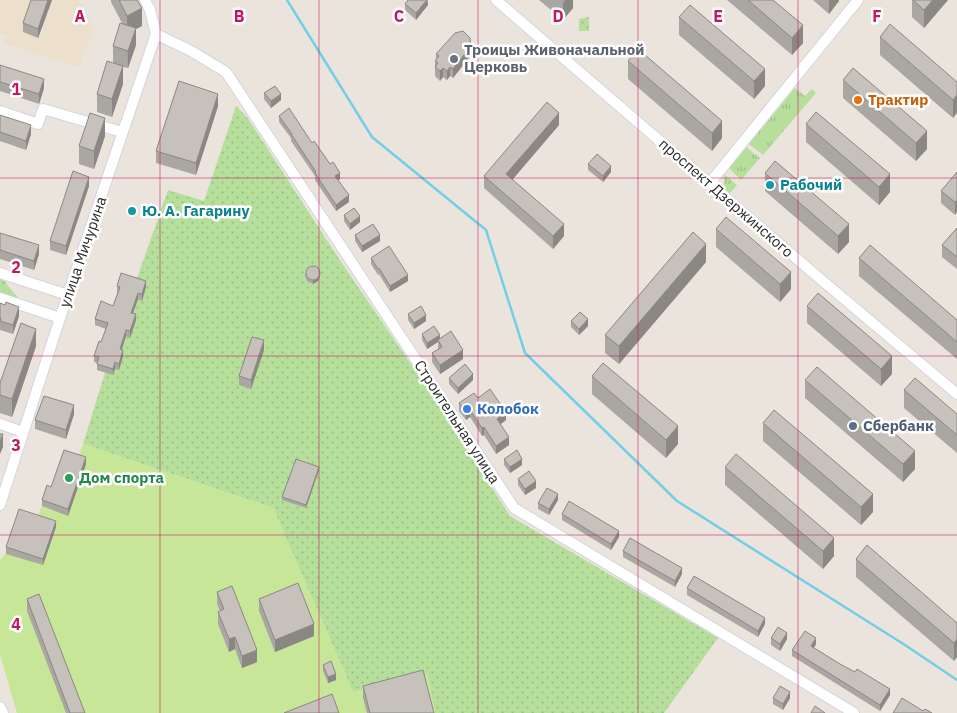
<svg xmlns="http://www.w3.org/2000/svg" width="957" height="713" viewBox="0 0 957 713" font-family="'IBM Plex Sans',sans-serif">
<style>
.education{fill:#ece0cc}
.grass{fill:url(#grass-tufts)}
.forest{fill:url(#forest-firs)}
.park{fill:url(#park-dots)}
.pitch{fill:#c8e697}
.lines{fill:none;stroke-linecap:round;stroke-linejoin:round}
.stream{stroke:#73cee9;stroke-width:2.5}
.minor-casing{stroke:#d1d5e2;stroke-width:12}
.minor{stroke:#fff;stroke-width:10}
.wall{fill:#aaa6a1}
.shaded-wall{fill:#8b8783}
.building{fill:#c6c1bb;stroke:#8b8783}
.grid{fill:none;stroke:#c2185b;stroke-width:1;stroke-opacity:0.55}
.worship-dot{fill:#6b7280;stroke:#fff;stroke-width:2}
.food-dot{fill:#e8710a;stroke:#fff;stroke-width:2}
.culture-dot{fill:#0f9aa8;stroke:#fff;stroke-width:2}
.shop-dot{fill:#3f7fe0;stroke:#fff;stroke-width:2}
.service-dot{fill:#5c6f8a;stroke:#fff;stroke-width:2}
.leisure-dot{fill:#2e9e5b;stroke:#fff;stroke-width:2}
.labels{text-anchor:middle;stroke-width:5;stroke-linejoin:round;paint-order:stroke}
.worship-label{font-size:15px;font-weight:bold;fill:#5b616d;stroke:#fff;text-anchor:start}
.food-label{font-size:15px;font-weight:bold;fill:#c56008;stroke:#fff;text-anchor:start}
.culture-label{font-size:15px;font-weight:bold;fill:#0d838f;stroke:#fff;text-anchor:start}
.street-label{font-size:15px;fill:#292929;stroke:#fff}
.shop-label{font-size:15px;font-weight:bold;fill:#366cbe;stroke:#fff;text-anchor:start}
.service-label{font-size:15px;font-weight:bold;fill:#4e5e75;stroke:#fff;text-anchor:start}
.leisure-label{font-size:15px;font-weight:bold;fill:#27864d;stroke:#fff;text-anchor:start}
.grid-label{font-size:16px;text-anchor:middle;font-weight:bold;fill:#c2185b;stroke:#fff;stroke-width:5;stroke-linejoin:round;paint-order:stroke}
</style>
<defs>
<pattern id="grass-tufts" width="24" height="20" patternUnits="userSpaceOnUse" patternTransform="scale(1.25)"><rect width="24" height="20" fill="#b5df9b"/><path d="M3 7l-1-3M5 7V3M7 7l1-3M15 17l-1-3M17 17v-4M19 17l1-3" fill="none" stroke="#9cbf86"/></pattern>
<pattern id="forest-firs" width="22" height="20" patternUnits="userSpaceOnUse" patternTransform="scale(1.25)"><rect width="22" height="20" fill="#b5df9b"/><path d="M5 1l3.5 6h-7zM16 11l3.5 6h-7z" fill="#9cbf86"/></pattern>
<pattern id="park-dots" width="8" height="8" patternUnits="userSpaceOnUse" patternTransform="scale(1.25)"><rect width="8" height="8" fill="#b5df9b"/><path d="M2 2h.1M6 6h.1" fill="none" stroke="#9cbf86" stroke-width="1.8" stroke-linecap="round"/></pattern>
</defs>
<rect width="100%" height="100%" fill="#ebe4dc"/>
<!-- education -->
<polygon class="education" points="0,0 79,0 94,30 78,67 4,43 7,36 0,33"/>
<!-- grass -->
<g class="grass">
<polygon points="795,88 805,96 812,89 816,93 763,155 749,144"/>
<polygon points="746,147 760,158 741,180 729,168"/>
<polygon points="724,174 737,185 729,194 724,189"/>
</g>
<!-- forest -->
<polygon class="forest" points="0,279 4,281 20,300 0,294"/>
<!-- park -->
<g class="park">
<polygon points="589,17 589,31 579,31 579,19"/>
<polygon points="236,106 247,117 343,265 437,402 510,516 718,638 664,713 435,713 427,675 353,692 273,508 83,444 105,373 115,369 119,369 120,355 126,336 130,337 131,319 138,299 135,284 168,190 204,201"/>
</g>
<!-- pitch -->
<polygon class="pitch" points="83,444 273,508 353,692 428,675 435,713 17,713 0,655 0,560 36,521 47,492 51,493 77,460"/>
<g class="lines">
<!-- stream -->
<polyline class="stream" points="287,0 372,137 486,230 525,353 677,501 905,645 957,680"/>
<defs>
<g id="minor">
<polyline points="496,0 818,277 957,394"/>
<polyline points="156,34 191,51 226,72 514,508 854,713"/>
<polyline points="0,111 38,124 43,109 122,132"/>
<polyline points="709,184 858,0"/>
<polyline points="0,273 68,295"/>
<polyline points="0,298 60,318"/>
<polyline points="0,424 23,432"/>
<polyline points="0,505 60,318 156,34 150,10 145,0"/>
<polyline points="0,707 3,713"/>
</g>
</defs>
<!-- minor casing -->
<use href="#minor" class="minor-casing"/>
<!-- minor -->
<use href="#minor" class="minor"/>
</g>
<!-- wall -->
<g class="wall">
<polygon points="52,0 38,38 23,32 23,23"/>
<polygon points="111,0 137,0 142,26 136,29 136,45 128,68 123,67 123,84 112,117 97,112 97,94 113,63 113,46 122,23 111,2"/>
<polygon points="428,0 428,5 416,20 405,10 405,4"/>
<polygon points="539,0 573,0 573,8 563,20"/>
<polygon points="727,0 773,0 803,43 792,55"/>
<polygon points="813,0 839,0 839,1 829,14"/>
<polygon points="912,0 948,0 924,28 912,17"/>
<polygon points="679,17 765,86 754,99 679,35"/>
<polygon points="880,37 957,82 953,118 880,55"/>
<polygon points="436,54 471,55 453,78 450,76 447,80 443,77 440,81 435,76 435,61 436,60"/>
<polygon points="628,61 722,138 712,151 628,79"/>
<polygon points="0,65 44,88 39,104 0,91"/>
<polygon points="843,80 927,149 916,161 843,98"/>
<polygon points="264,93 281,100 271,108 264,99"/>
<polygon points="218,106 196,175 156,163 156,151"/>
<polygon points="0,115 31,134 26,150 0,141"/>
<polygon points="279,116 312,143 340,179 338,180 349,202 336,211 315,180 315,176 291,141 291,138 279,122"/>
<polygon points="806,124 890,192 879,205 806,142"/>
<polygon points="559,125 512,180 564,236 553,249 484,188 484,176"/>
<polygon points="105,136 94,169 79,164 79,146"/>
<polygon points="588,164 611,172 603,182 588,170"/>
<polygon points="957,172 955,215 941,203 941,191"/>
<polygon points="765,173 849,242 838,254 765,191"/>
<polygon points="89,186 66,255 50,250 50,241"/>
<polygon points="344,215 360,222 350,230 344,221"/>
<polygon points="957,228 957,269 942,257 942,245"/>
<polygon points="716,229 791,289 780,302 716,247"/>
<polygon points="0,234 39,254 34,270 0,259"/>
<polygon points="355,235 380,241 362,252 355,241"/>
<polygon points="371,258 408,281 390,292 379,274 378,275 371,264"/>
<polygon points="859,258 957,320 957,359 859,276"/>
<polygon points="706,262 619,364 605,353 605,335"/>
<polygon points="305,273 320,276 318,281 313,284 307,281 305,276"/>
<polygon points="117,286 146,287 142,301 138,299 133,313 136,320 130,338 126,336 122,349 123,356 119,370 115,369 113,375 97,370 97,363 94,362 94,356 101,342 106,329 95,325 95,319 113,306 118,293 117,292"/>
<polygon points="0,303 19,316 13,334 0,330"/>
<polygon points="807,306 892,374 881,386 807,323"/>
<polygon points="408,314 426,321 414,329 408,320"/>
<polygon points="571,321 588,326 579,335 571,327"/>
<polygon points="422,334 440,338 463,359 440,374 432,362 432,353 438,349 438,342 427,349 422,340"/>
<polygon points="36,346 12,417 0,413 0,383"/>
<polygon points="264,350 251,389 239,385 239,376"/>
<polygon points="592,376 678,444 666,458 592,394"/>
<polygon points="449,378 473,380 458,394 449,384"/>
<polygon points="805,380 915,469 903,482 805,398"/>
<polygon points="904,390 957,414 957,453 904,408"/>
<polygon points="478,398 506,420 500,424 509,445 496,454 484,435 482,436 470,417 466,420 459,411 459,403"/>
<polygon points="74,414 66,439 35,429 35,420"/>
<polygon points="763,423 873,512 861,525 763,441"/>
<polygon points="504,459 522,465 510,473 504,465"/>
<polygon points="86,464 68,516 42,506 42,500 51,487"/>
<polygon points="725,467 834,556 823,569 725,485"/>
<polygon points="319,470 306,508 282,500 282,497"/>
<polygon points="518,479 536,488 525,495 518,485"/>
<polygon points="558,500 549,515 538,509 538,503"/>
<polygon points="562,514 619,537 611,550 562,520"/>
<polygon points="56,527 43,565 6,554 6,547"/>
<polygon points="623,551 682,574 675,587 623,557"/>
<polygon points="856,559 957,623 954,661 856,577"/>
<polygon points="687,588 765,624 758,637 687,595"/>
<polygon points="217,592 257,662 242,668 235,649 229,652 218,624 218,612 220,611 217,604"/>
<polygon points="27,599 85,713 66,713 27,611"/>
<polygon points="259,599 314,636 275,652 259,611"/>
<polygon points="771,638 787,639 780,651 771,645"/>
<polygon points="816,644 814,648 890,695 880,711 792,656 792,650"/>
<polygon points="323,665 336,680 328,683 323,671"/>
<polygon points="363,686 434,713 367,713 363,698"/>
<polygon points="773,698 790,698 783,710 773,704"/>
</g>
<!-- shaded-wall -->
<g class="shaded-wall">
<polygon points="48,0 52,0 38,38 38,29"/>
<polygon points="427,0 428,5 416,20 416,13"/>
<polygon points="565,0 573,0 573,8 563,20 563,3"/>
<polygon points="829,0 839,0 839,1 829,14"/>
<polygon points="933,0 948,0 924,28 924,10"/>
<polygon points="142,8 142,26 136,29 136,45 128,68 127,16"/>
<polygon points="803,25 803,43 792,55 792,38"/>
<polygon points="471,46 471,55 453,78 453,69"/>
<polygon points="123,66 123,84 112,117 112,99"/>
<polygon points="450,67 450,76 447,80 447,71"/>
<polygon points="443,68 443,77 440,81 440,71"/>
<polygon points="765,69 765,86 754,99 754,81"/>
<polygon points="44,79 44,88 39,104 39,94"/>
<polygon points="218,94 218,106 196,175 196,163"/>
<polygon points="281,94 281,100 271,108 271,101"/>
<polygon points="957,95 957,113 953,118 953,100"/>
<polygon points="559,113 559,125 506,187 506,174"/>
<polygon points="105,118 105,136 94,169 94,151"/>
<polygon points="722,121 722,138 712,151 712,133"/>
<polygon points="31,125 31,134 26,150 26,141"/>
<polygon points="927,131 927,149 916,161 916,143"/>
<polygon points="611,166 611,172 603,182 603,176"/>
<polygon points="340,173 340,179 335,182 335,176"/>
<polygon points="890,174 890,192 879,205 879,187"/>
<polygon points="89,177 89,186 66,255 66,246"/>
<polygon points="349,195 349,202 336,211 336,205"/>
<polygon points="957,200 957,212 955,215 955,202"/>
<polygon points="360,216 360,222 350,230 350,224"/>
<polygon points="564,224 564,236 553,249 553,236"/>
<polygon points="849,224 849,242 838,254 838,236"/>
<polygon points="380,235 380,241 362,252 362,246"/>
<polygon points="706,244 706,262 619,364 619,346"/>
<polygon points="39,245 39,254 34,270 34,261"/>
<polygon points="791,272 791,289 780,302 780,284"/>
<polygon points="320,273 320,276 318,281 313,284 313,281"/>
<polygon points="408,275 408,281 390,292 390,286"/>
<polygon points="146,281 146,287 142,301 142,294"/>
<polygon points="138,293 138,299 131,319 131,313"/>
<polygon points="19,307 19,316 13,334 13,325"/>
<polygon points="136,314 136,320 130,338 130,331"/>
<polygon points="426,315 426,321 414,329 414,323"/>
<polygon points="588,319 588,326 579,335 579,329"/>
<polygon points="36,329 36,346 12,417 12,399"/>
<polygon points="126,330 126,336 120,355 120,349"/>
<polygon points="440,335 440,341 438,340 438,342 427,349 427,343"/>
<polygon points="264,340 264,350 251,389 251,380"/>
<polygon points="123,350 123,356 119,370 119,364"/>
<polygon points="463,350 463,359 440,374 440,365"/>
<polygon points="892,356 892,374 881,386 881,369"/>
<polygon points="115,362 115,369 113,375 113,369"/>
<polygon points="473,374 473,380 458,394 458,388"/>
<polygon points="74,405 74,414 66,439 66,430"/>
<polygon points="470,410 470,417 466,420 466,412"/>
<polygon points="506,412 506,420 497,427 497,419"/>
<polygon points="678,426 678,444 666,458 666,440"/>
<polygon points="484,427 484,435 482,436 482,428"/>
<polygon points="3,434 3,447 0,454 0,442"/>
<polygon points="509,437 509,445 496,454 496,446"/>
<polygon points="915,451 915,469 903,482 903,464"/>
<polygon points="86,457 86,464 68,516 68,509"/>
<polygon points="522,459 522,465 510,473 510,467"/>
<polygon points="319,467 319,470 306,508 306,505"/>
<polygon points="536,481 536,488 525,495 525,489"/>
<polygon points="558,494 558,500 549,515 549,509"/>
<polygon points="873,494 873,512 861,525 861,507"/>
<polygon points="56,521 56,527 43,565 43,559"/>
<polygon points="619,531 619,537 611,550 611,544"/>
<polygon points="834,538 834,556 823,569 823,551"/>
<polygon points="682,568 682,574 675,587 675,581"/>
<polygon points="765,618 765,624 758,637 758,631"/>
<polygon points="314,624 314,636 275,652 275,640"/>
<polygon points="787,633 787,639 780,651 780,644"/>
<polygon points="235,637 235,649 229,652 229,639"/>
<polygon points="816,638 816,644 811,652 811,646"/>
<polygon points="957,639 957,657 954,661 954,643"/>
<polygon points="257,650 257,662 242,668 242,656"/>
<polygon points="336,674 336,680 328,683 328,677"/>
<polygon points="890,689 890,695 880,711 880,705"/>
<polygon points="790,692 790,698 783,710 783,704"/>
</g>
<!-- building -->
<g class="building">
<polygon points="31,0 48,0 38,29 23,23"/>
<polygon points="119,0 137,0 142,8 127,16"/>
<polygon points="408,0 427,0 416,13 405,4"/>
<polygon points="748,0 773,0 803,25 792,38"/>
<polygon points="913,0 933,0 924,10"/>
<polygon points="690,5 765,69 754,81 679,17"/>
<polygon points="120,23 136,28 128,51 113,46"/>
<polygon points="890,24 957,82 957,95 953,100 880,37"/>
<polygon points="463,31 470,38 471,46 453,69 450,67 447,71 443,68 440,71 435,67 438,63 435,61 439,56 436,54 455,33"/>
<polygon points="638,49 722,121 712,133 628,61"/>
<polygon points="107,61 123,66 112,99 97,94"/>
<polygon points="0,65 44,79 39,94 0,82"/>
<polygon points="853,68 927,131 916,143 843,80"/>
<polygon points="179,81 218,94 196,163 156,151"/>
<polygon points="275,86 281,94 271,101 264,93"/>
<polygon points="547,102 559,113 506,174 564,224 553,236 484,176"/>
<polygon points="289,108 312,143 314,141 330,164 333,162 340,173 335,176 349,195 336,205 315,173 316,172 291,134 292,134 279,116"/>
<polygon points="816,112 890,174 879,187 806,124"/>
<polygon points="90,113 105,118 94,151 79,146"/>
<polygon points="0,115 31,125 26,141 0,132"/>
<polygon points="597,154 611,166 603,176 588,164"/>
<polygon points="775,161 849,224 838,236 765,173"/>
<polygon points="73,171 89,177 66,246 50,241"/>
<polygon points="957,172 957,200 955,202 941,191"/>
<polygon points="354,208 360,216 350,224 344,215"/>
<polygon points="726,217 791,272 780,284 716,229"/>
<polygon points="373,224 380,235 362,246 355,235"/>
<polygon points="957,228 957,257 942,245"/>
<polygon points="693,232 706,244 619,346 605,335"/>
<polygon points="0,233 39,245 34,261 0,250"/>
<polygon points="870,245 957,320 957,342 859,258"/>
<polygon points="389,246 408,275 390,286 379,268 378,269 371,258"/>
<circle cx="313" cy="273" r="7"/>
<polygon points="121,273 146,281 142,294 138,293 131,313 136,314 130,331 126,330 120,349 123,350 119,364 115,362 113,369 97,364 99,357 94,356 99,341 101,342 108,323 95,319 101,301 113,306 120,287 117,286"/>
<polygon points="818,293 892,356 881,369 807,306"/>
<polygon points="6,302 19,307 13,325 0,321 1,318 0,318 0,303 5,305"/>
<polygon points="421,306 426,315 414,323 408,314"/>
<polygon points="580,312 588,319 579,329 571,321"/>
<polygon points="21,323 36,329 12,399 0,395 0,383"/>
<polygon points="434,326 440,335 427,343 422,334"/>
<polygon points="451,331 463,350 440,365 432,353 442,347 438,340"/>
<polygon points="252,337 264,340 251,380 239,376"/>
<polygon points="603,363 678,426 666,440 592,376"/>
<polygon points="465,364 473,374 458,388 449,378"/>
<polygon points="817,367 915,451 903,464 805,380"/>
<polygon points="915,378 957,414 957,435 904,390"/>
<polygon points="490,389 506,412 497,419 509,437 496,446 484,427 482,428 470,410 466,412 459,403 474,393 478,398"/>
<polygon points="44,396 74,405 66,430 35,420"/>
<polygon points="774,410 873,494 861,507 763,423"/>
<polygon points="0,434 3,434 0,442"/>
<polygon points="64,450 86,457 68,509 42,500 47,485 51,487"/>
<polygon points="517,450 522,459 510,467 504,459"/>
<polygon points="736,454 834,538 823,551 725,467"/>
<polygon points="296,459 319,467 306,505 282,497"/>
<polygon points="529,471 536,481 525,489 518,479"/>
<polygon points="547,488 558,494 549,509 538,503"/>
<polygon points="569,501 619,531 611,544 562,514"/>
<polygon points="19,509 56,521 43,559 6,547"/>
<polygon points="630,538 682,568 675,581 623,551"/>
<polygon points="867,545 957,623 957,639 954,643 856,559"/>
<polygon points="694,576 765,618 758,631 687,588"/>
<polygon points="298,583 314,624 275,640 259,599"/>
<polygon points="232,586 257,650 242,656 235,637 229,639 218,612 224,609 217,592"/>
<polygon points="39,594 85,713 70,713 27,599"/>
<polygon points="778,627 787,633 780,644 771,638"/>
<polygon points="805,631 816,638 811,646 840,664 855,672 857,669 890,689 880,705 792,650"/>
<polygon points="331,661 336,674 328,677 323,665"/>
<polygon points="423,670 434,713 370,713 363,686"/>
<polygon points="780,686 790,692 783,704 773,698"/>
<polygon points="332,694 339,713 284,713"/>
<polygon points="902,698 923,711 925,709 932,713 893,713"/>
<polygon points="815,706 825,713 811,713"/>
</g>
<!-- grid -->
<path class="grid" d="M160 0V713M319 0V713M478 0V713M638 0V713M798 0V713M0 178H957M0 356H957M0 535H957"/>
<!-- markers -->
<circle class="worship-dot" cx="454" cy="59" r="5"/>
<circle class="food-dot" cx="858" cy="100" r="5"/>
<g class="culture-dot">
<circle cx="770" cy="185" r="5"/>
<circle cx="132" cy="211" r="5"/>
</g>
<circle class="shop-dot" cx="467" cy="409" r="5"/>
<circle class="service-dot" cx="853" cy="426" r="5"/>
<circle class="leisure-dot" cx="69" cy="478" r="5"/>
<g class="labels">
<!-- worship labels -->
<g class="worship-label">
<text x="464" y="55">Троицы Живоначальной<tspan x="464" dy="17">Церковь</tspan></text>
</g>
<!-- food labels -->
<g class="food-label">
<text x="868" y="105">Трактир</text>
</g>
<!-- culture labels -->
<g class="culture-label">
<text x="780" y="190">Рабочий</text>
<text x="142" y="216">Ю. А. Гагарину</text>
</g>
<!-- street labels -->
<g class="street-label">
<text transform="translate(726 198) rotate(41)" y="5">проспект Дзержинского</text>
<text transform="translate(83 252) rotate(-71)" y="5">улица Мичурина</text>
<text transform="translate(457 422) rotate(57)" y="5">Строительная улица</text>
</g>
<!-- shop labels -->
<g class="shop-label">
<text x="477" y="414">Колобок</text>
</g>
<!-- service labels -->
<g class="service-label">
<text x="863" y="431">Сбербанк</text>
</g>
<!-- leisure labels -->
<g class="leisure-label">
<text x="79" y="483">Дом спорта</text>
</g>
</g>
<g class="grid-label">
<text x="80" y="22">A</text>
<text x="239" y="22">B</text>
<text x="399" y="22">C</text>
<text x="558" y="22">D</text>
<text x="718" y="22">E</text>
<text x="877" y="22">F</text>
<text x="16" y="95">1</text>
<text x="16" y="273">2</text>
<text x="16" y="451">3</text>
<text x="16" y="630">4</text>
</g>
</svg>
